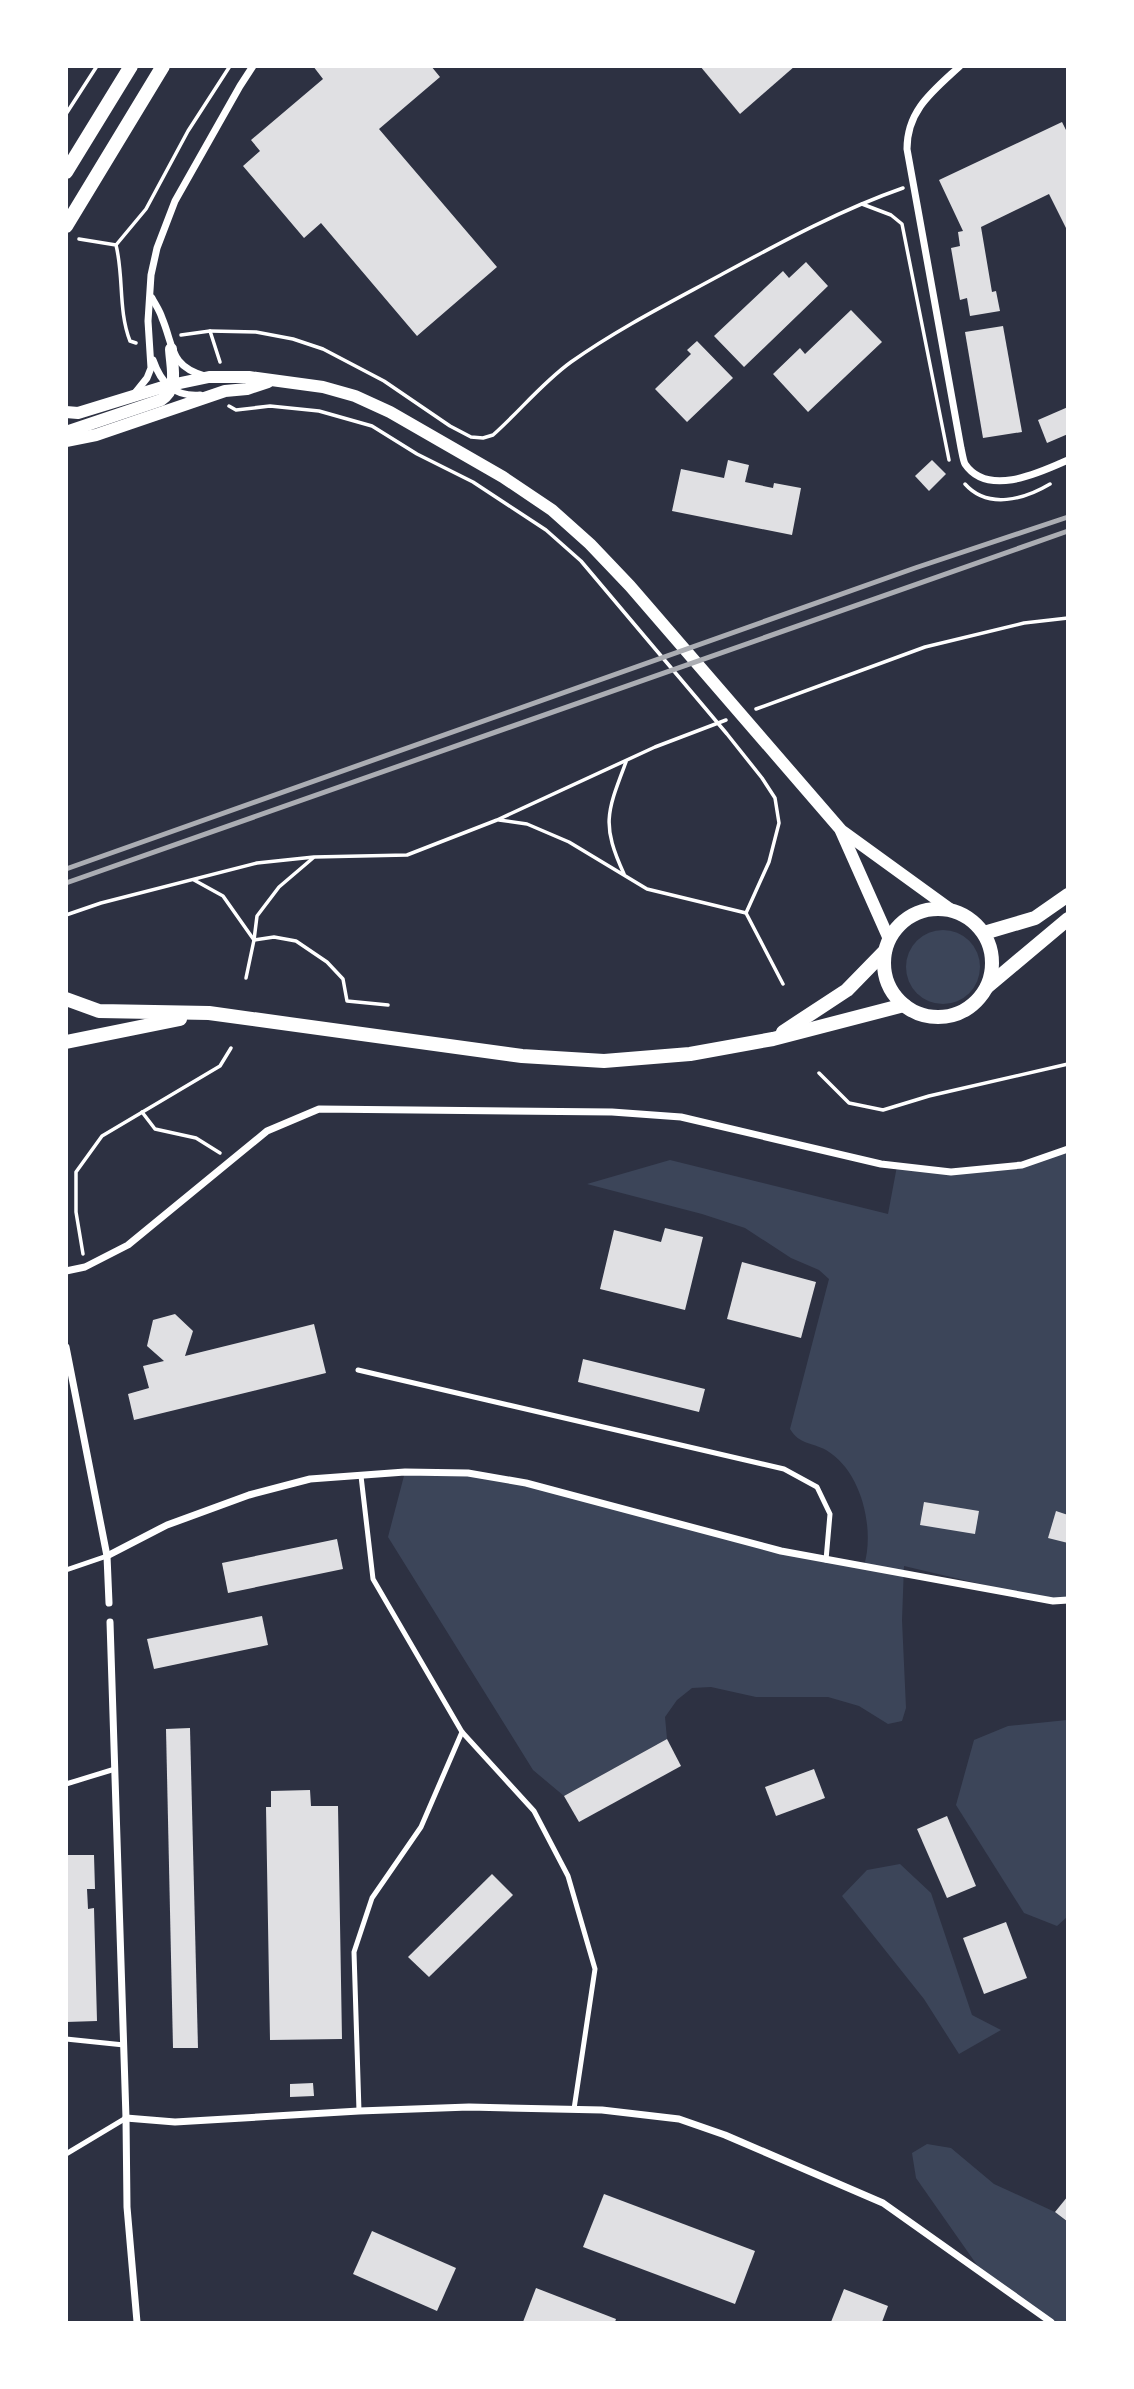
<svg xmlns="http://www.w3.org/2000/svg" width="1134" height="2389" viewBox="0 0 1134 2389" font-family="'Zilla Slab',serif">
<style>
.green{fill:#3c4559}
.building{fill:#e0e0e3}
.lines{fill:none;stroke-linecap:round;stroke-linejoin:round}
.path{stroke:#fff;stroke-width:3.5}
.service{stroke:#fff;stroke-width:5}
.minor{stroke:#fff;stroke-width:7}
.tertiary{stroke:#fff;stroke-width:12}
.secondary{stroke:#fff;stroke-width:14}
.rail{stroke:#abadb3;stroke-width:5}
</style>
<rect width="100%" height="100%" fill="#2d3142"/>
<!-- green -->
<g class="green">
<circle cx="943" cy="967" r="37"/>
<path d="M1067 1149V1600L1053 1601 904 1566 902 1620 906 1708 902 1721 888 1724 859 1706 828 1697H756L711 1687 692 1688 677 1700 665 1717 667 1739 564 1796 533 1770 388 1537 405 1472 468 1473 526 1483 781 1551 864 1566C875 1529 862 1471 826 1450 811 1442 800 1445 790 1429L829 1279 819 1270 791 1258 745 1228 702 1214 587 1184 670 1160 888 1214 897 1166 951 1172 1022 1165Z"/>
<polygon points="1067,1720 1067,1917 1057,1926 1024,1913 956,1805 974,1740 1008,1726"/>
<polygon points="900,1864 931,1893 972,2015 1001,2030 959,2054 924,1999 842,1896 867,1870"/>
<polygon points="927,2144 951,2148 994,2184 1055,2212 1067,2222 1067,2322 1050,2322 984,2275 916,2178 912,2153"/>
</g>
<!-- building -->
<g class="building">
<polygon points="313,66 431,66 440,77 379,129 497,267 417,336 321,223 304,238 243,166 260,151 251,140 323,79"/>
<polygon points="700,66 795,66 740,114"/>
<polygon points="1062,122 1068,134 1068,232 1049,194 981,227 992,292 996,291 1000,311 970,316 967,298 960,300 951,248 960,246 958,232 963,231 939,180"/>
<polygon points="806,262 828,286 744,367 714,336 783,271 789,278"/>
<polygon points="851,310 882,342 808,412 773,374 800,348 805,354"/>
<polygon points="1003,326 1022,432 983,438 965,332"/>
<polygon points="697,341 733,378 687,422 655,389 691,354 687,350"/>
<polygon points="1068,407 1068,434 1047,443 1038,420"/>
<polygon points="728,460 749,465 745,482 773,488 774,483 801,488 792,535 672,511 681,469 724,478"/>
<polygon points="932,460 946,474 929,491 915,476"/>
<polygon points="665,1228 703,1237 685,1310 600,1289 614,1230 661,1242"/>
<polygon points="742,1262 816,1282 801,1338 727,1319"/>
<polygon points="175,1314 193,1331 185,1356 314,1324 326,1373 134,1420 128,1394 149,1388 143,1366 164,1361 147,1346 153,1320"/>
<polygon points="583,1359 705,1389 699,1412 578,1382"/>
<polygon points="924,1502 979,1511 975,1534 920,1525"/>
<polygon points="1056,1511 1068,1515 1068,1543 1048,1538"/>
<polygon points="337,1539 343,1569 228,1593 222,1563"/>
<polygon points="262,1616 268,1645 154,1669 147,1639"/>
<polygon points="190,1728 198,2048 173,2048 166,1729"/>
<polygon points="667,1739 681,1766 579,1822 564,1796"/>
<polygon points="814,1769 825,1798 776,1816 765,1787"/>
<polygon points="310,1790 311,1806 338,1806 342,2039 270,2040 266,1807 271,1807 271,1791"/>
<polygon points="947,1816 976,1886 947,1898 917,1829"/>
<polygon points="66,1855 94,1855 95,1889 87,1889 88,1909 94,1908 97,2021 66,2022"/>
<polygon points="492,1874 513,1895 429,1977 408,1957"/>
<polygon points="1006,1922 1027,1978 984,1994 963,1938"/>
<polygon points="313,2083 314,2096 290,2097 290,2084"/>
<polygon points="604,2194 755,2251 735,2304 583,2247"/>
<polygon points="1068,2196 1068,2222 1055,2212"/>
<polygon points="372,2231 456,2268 437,2311 353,2274"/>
<polygon points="536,2288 616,2319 615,2322 523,2322"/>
<polygon points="844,2289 888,2306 882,2322 831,2322"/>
</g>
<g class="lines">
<!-- path -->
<g class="path">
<polyline points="66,114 97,66"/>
<polyline points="862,204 891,215 902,224 949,460"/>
<path d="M79 239 116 245C124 277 118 310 130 341L136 343"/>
<polyline points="116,245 146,209 188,131 230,66"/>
<path d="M210 331 256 332 293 339 323 349 384 381 450 426 471 437 483 438 493 435C520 411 542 383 571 362 616 330 667 304 715 278 776 245 837 211 903 188"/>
<polyline points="181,335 210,331 220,362"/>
<polyline points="229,406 236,410 270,406 319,411 372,426 417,454 473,482 546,530 581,561 727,734 762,778 775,798 779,823 769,862 746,913"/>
<path d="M965 484C988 510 1025 499 1050 484"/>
<polyline points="756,709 925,647 1024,623 1068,618"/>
<polyline points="499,820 527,824 569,842 647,889 746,913 783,984"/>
<polyline points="313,858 279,887 257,916 254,940 274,937 296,941 327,962 343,979 347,1001 388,1005"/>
<path d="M624 874C601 824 607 812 626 762"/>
<polyline points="194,880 223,896 254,940 246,978"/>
<polyline points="66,915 101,903 257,863 314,857 407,855 497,820 655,747 726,720"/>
<polyline points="819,1073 849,1103 883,1110 929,1096 1068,1064"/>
<polyline points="142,1112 155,1129 196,1138 220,1153"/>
<polyline points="83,1254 76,1212 76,1172 102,1136 220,1066 231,1048"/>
</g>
<!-- service -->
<g class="service">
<polyline points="358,1370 784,1469 817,1487 830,1514 826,1560"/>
<polyline points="361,1476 373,1579 462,1732 534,1811 568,1876 595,1969 574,2109"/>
<polyline points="66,1570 107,1556"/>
<polyline points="66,1784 115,1769"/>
<polyline points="66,2039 124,2045"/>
<polyline points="359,2111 354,1952 372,1898 421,1827 462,1732"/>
<polyline points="66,2154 126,2118"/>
</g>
<!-- minor -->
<g class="minor">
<path d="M960 66C933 91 907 110 907 149L961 448C962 452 963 460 965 464 988 498 1041 472 1068 460"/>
<path d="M152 298C155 304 160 311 162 318 174 346 169 366 205 376"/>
<path d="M153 360C161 383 174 397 200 395"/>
<polyline points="135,393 147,378 151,368 148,321 151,275 157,248 175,201 240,86 253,66"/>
<polyline points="66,1271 85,1267 128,1245 267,1131 319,1109 612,1112 681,1117 881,1164 951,1172 1022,1165 1068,1149"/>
<polyline points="66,1347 107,1556 109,1603"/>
<polyline points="107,1556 167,1525 249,1495 310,1479 405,1472 468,1473 526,1483 781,1551 1053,1601 1068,1600"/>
<polyline points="110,1622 126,2118 127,2207 137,2322"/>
<polyline points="126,2118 175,2122 359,2111 469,2107 602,2110 679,2119 725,2135 883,2203 1051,2322"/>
</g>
<!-- tertiary -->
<g class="tertiary">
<polyline points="66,412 78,413 166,386 209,377 249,377 323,387 355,396 390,412 503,477 552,510 590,544 630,586 841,830 950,909"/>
<path d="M66 432 161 400C179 388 172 368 171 349"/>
<polyline points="66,441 96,435 225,391 247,389 268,382"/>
<polyline points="841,831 889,939"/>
</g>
<!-- secondary -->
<g class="secondary">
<polyline points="66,172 131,66"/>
<polyline points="66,226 163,66"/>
<circle cx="938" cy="963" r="54"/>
<polyline points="984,933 1035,918 1068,895"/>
<polyline points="987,987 1068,919"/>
<polyline points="66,999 99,1011 209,1013 522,1056 604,1061 690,1054 773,1039 904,1005"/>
<polyline points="783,1032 847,990 885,951"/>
<polyline points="66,1042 180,1019"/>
</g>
<!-- rail -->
<g class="rail">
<polyline points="66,869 915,568 1068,517"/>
<polyline points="66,883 1068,531"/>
</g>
</g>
<!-- border -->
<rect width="1134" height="2389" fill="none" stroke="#ffffff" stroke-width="136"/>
</svg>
